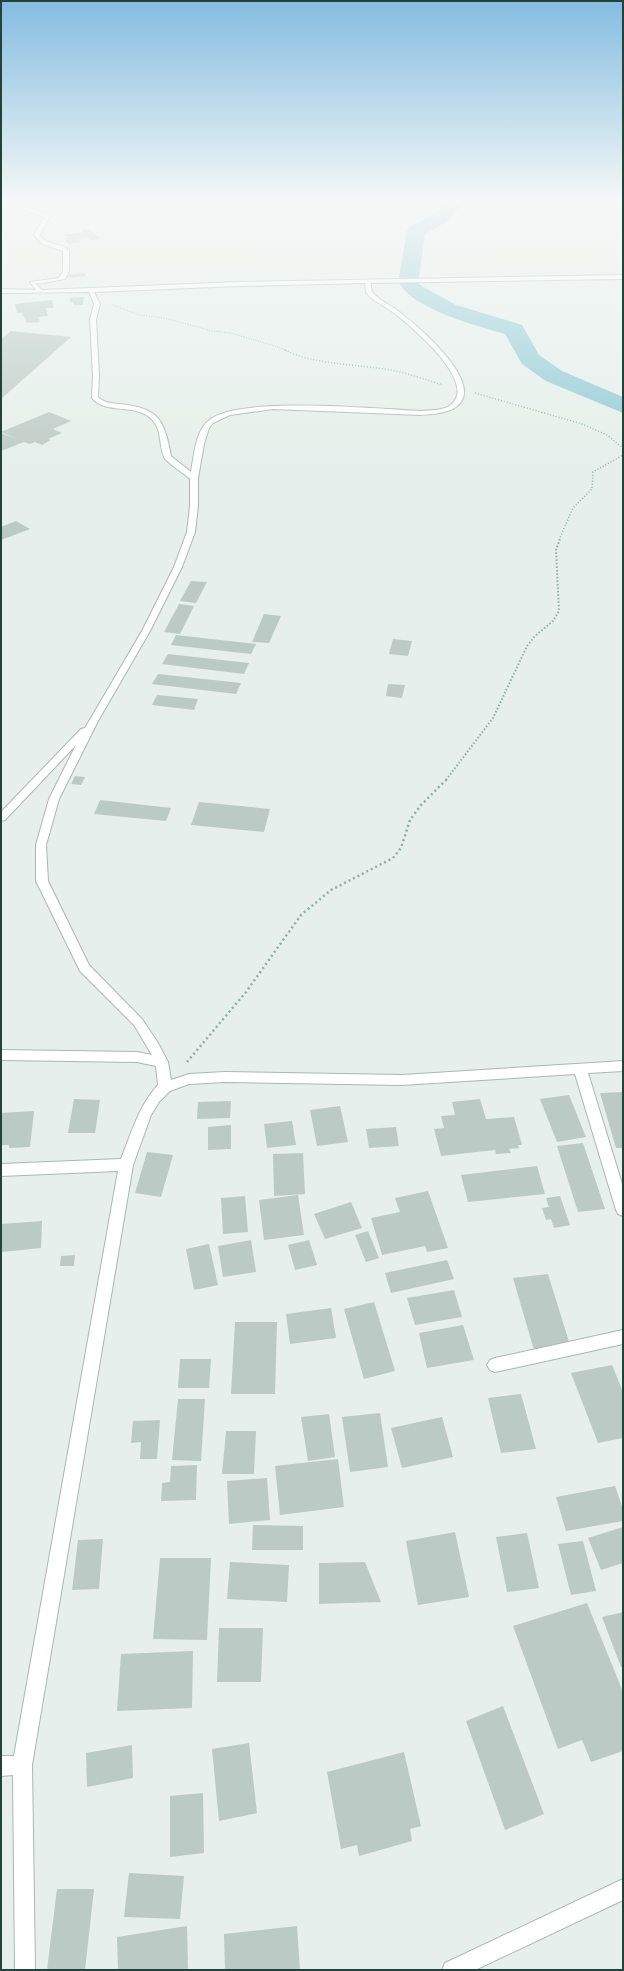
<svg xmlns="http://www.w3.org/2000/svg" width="624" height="1971" viewBox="0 0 624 1971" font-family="'DejaVu Sans',sans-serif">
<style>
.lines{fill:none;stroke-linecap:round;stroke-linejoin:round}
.river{fill:#8ec9d4;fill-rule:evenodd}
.building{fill:#bbcac4}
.minor-casing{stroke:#a8b8b2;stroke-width:2}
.path-far3{stroke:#86b3a5;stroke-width:1;stroke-dasharray:1 1.5;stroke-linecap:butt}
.path-far2{stroke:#86b3a5;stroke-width:1.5;stroke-dasharray:1 2;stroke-linecap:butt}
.path-far1{stroke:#86b3a5;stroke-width:2;stroke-dasharray:1.5 2;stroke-linecap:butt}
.path{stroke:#86b3a5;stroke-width:2.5;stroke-dasharray:2 3;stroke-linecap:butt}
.minor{fill:#fff;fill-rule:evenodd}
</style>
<rect width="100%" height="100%" fill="#e6efeb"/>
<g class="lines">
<!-- river -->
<path class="river" d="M445 203H464L447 222 425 234 419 277 417 281 420 285 456 305 522 325 539 355 562 371 623 397V413L546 381 522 364 505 334C476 325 418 311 400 285L402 281 399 277 407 231 409 227 435 214Z"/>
</g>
<!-- building -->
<g class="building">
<polygon points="88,229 101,239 91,240 88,237 78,239 81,242 69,244 64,238 67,238 64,235 82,232 82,230"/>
<polygon points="84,273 86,276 66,278 64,275"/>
<polygon points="84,297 83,305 73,305 74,302 70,302 70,298"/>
<polygon points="52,300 54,308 46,308 48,316 38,317 40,322 27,323 22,313 17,313 15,304"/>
<polygon points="11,331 71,337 1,399 1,339"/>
<polygon points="49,412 71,421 53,429 62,433 48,439 51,440 42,445 35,442 30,444 24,442 1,451 1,433 19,440 1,432"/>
<polygon points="16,521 30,529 1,540 1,527"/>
<polygon points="191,581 207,582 196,603 180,601"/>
<polygon points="179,604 194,606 180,634 164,632"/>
<polygon points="264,614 281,616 269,643 252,642"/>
<polygon points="176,635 256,644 251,654 171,645"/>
<polygon points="393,639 412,641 408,656 389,654"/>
<polygon points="168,654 249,663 244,674 162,664"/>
<polygon points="158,674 241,683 236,694 152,684"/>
<polygon points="388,684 405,685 402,698 386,696"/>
<polygon points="157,695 198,699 194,710 152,705"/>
<polygon points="75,776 85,777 81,785 71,784"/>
<polygon points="100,800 171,808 166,821 94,814"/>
<polygon points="199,802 270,809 264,832 191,825"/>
<polygon points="623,1092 623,1148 616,1148 600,1093"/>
<polygon points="569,1095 586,1137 557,1142 540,1099"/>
<polygon points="74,1099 100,1100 95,1133 68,1133"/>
<polygon points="480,1099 486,1119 514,1117 522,1145 518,1145 519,1148 509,1149 511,1153 496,1154 495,1150 441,1156 434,1129 444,1128 441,1116 455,1115 452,1102"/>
<polygon points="231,1101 230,1118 197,1119 198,1102"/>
<polygon points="340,1106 348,1142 317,1146 310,1110"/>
<polygon points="34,1111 30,1147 9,1148 9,1145 1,1145 1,1113"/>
<polygon points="292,1121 296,1145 267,1148 264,1124"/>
<polygon points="231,1125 231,1149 208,1150 208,1127"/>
<polygon points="396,1127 399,1146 369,1148 366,1129"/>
<polygon points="583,1143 605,1209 578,1212 557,1146"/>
<polygon points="147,1152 173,1155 161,1197 135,1193"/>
<polygon points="303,1153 305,1194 274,1196 273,1154"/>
<polygon points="537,1166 545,1194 468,1202 461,1175"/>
<polygon points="428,1191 448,1248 427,1252 425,1246 382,1255 371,1218 400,1212 395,1198"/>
<polygon points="298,1195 304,1235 264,1240 259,1200"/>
<polygon points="245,1196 248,1232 223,1234 221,1198"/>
<polygon points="560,1196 570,1225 554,1228 551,1219 546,1220 542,1208 549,1207 546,1198"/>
<polygon points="351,1202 362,1228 325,1239 314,1214"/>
<polygon points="42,1221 41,1248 1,1252 1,1224"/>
<polygon points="368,1231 379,1258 366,1262 355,1235"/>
<polygon points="251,1240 256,1272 223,1277 218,1246"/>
<polygon points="309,1240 317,1265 295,1270 288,1245"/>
<polygon points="209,1244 218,1285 194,1290 186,1249"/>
<polygon points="75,1255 74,1266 60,1266 61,1256"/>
<polygon points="447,1260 454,1279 391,1293 385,1273"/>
<polygon points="548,1274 570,1345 534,1350 513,1278"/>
<polygon points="454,1290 462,1317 415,1325 407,1298"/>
<polygon points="374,1302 395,1371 364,1379 344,1309"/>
<polygon points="331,1308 336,1338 290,1344 286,1314"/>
<polygon points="235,1322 277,1322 275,1394 231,1394"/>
<polygon points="463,1325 474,1360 427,1368 419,1333"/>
<polygon points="180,1359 211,1359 209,1388 178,1388"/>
<polygon points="612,1365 623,1392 623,1438 598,1443 571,1373"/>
<polygon points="521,1394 536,1449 501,1453 488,1398"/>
<polygon points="178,1399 205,1399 201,1461 172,1460"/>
<polygon points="380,1413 388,1467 350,1472 342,1417"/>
<polygon points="329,1414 335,1457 308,1461 301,1417"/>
<polygon points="442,1417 453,1457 402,1468 391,1428"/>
<polygon points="160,1420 157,1459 140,1459 141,1442 131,1443 133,1421"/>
<polygon points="226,1431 256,1431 254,1474 222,1474"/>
<polygon points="338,1459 344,1507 280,1515 275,1466"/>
<polygon points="197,1465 196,1500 161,1501 162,1483 170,1482 171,1466"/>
<polygon points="267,1478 270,1520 229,1524 227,1481"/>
<polygon points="615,1486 623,1509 623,1521 566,1531 556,1497"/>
<polygon points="253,1525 303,1526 303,1550 252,1550"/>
<polygon points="623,1527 623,1563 601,1570 588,1538"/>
<polygon points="455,1532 469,1597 418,1605 406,1541"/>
<polygon points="527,1533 539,1588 507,1592 496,1537"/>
<polygon points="103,1539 99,1589 72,1590 78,1540"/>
<polygon points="583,1541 596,1591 571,1595 558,1544"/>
<polygon points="160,1558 211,1558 207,1640 153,1639"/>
<polygon points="230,1562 289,1565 287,1602 227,1599"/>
<polygon points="365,1562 381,1602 319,1604 319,1563"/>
<polygon points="587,1603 623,1692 623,1751 591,1762 582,1740 558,1749 513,1626"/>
<polygon points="623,1612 623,1667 621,1667 602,1617"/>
<polygon points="219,1628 263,1628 261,1682 217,1682"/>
<polygon points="193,1651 192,1708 117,1711 121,1654"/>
<polygon points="503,1706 544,1814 505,1830 466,1721"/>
<polygon points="249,1743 257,1813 219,1821 212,1749"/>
<polygon points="132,1745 133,1778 87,1787 86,1753"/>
<polygon points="404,1752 421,1826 410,1829 412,1841 359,1856 357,1845 341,1849 327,1772"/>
<polygon points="203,1793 204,1853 170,1857 170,1796"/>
<polygon points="129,1873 184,1876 180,1919 124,1917"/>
<polygon points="57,1889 94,1889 85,1970 47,1970"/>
<polygon points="187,1926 188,1970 118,1970 117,1937"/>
<polygon points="297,1926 300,1970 225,1970 224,1934"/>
</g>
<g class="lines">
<defs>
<g id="minor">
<path d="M5 203 28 205 37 203 29 208 50 216 40 235C46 246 60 242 69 250V271L65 279 36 284 42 290 239 282 623 275V279L371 283C371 288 371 291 375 295 382 302 394 307 402 314 420 328 487 385 456 407 446 414 431 414 420 415L273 409 230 415 213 423 209 428 204 444 198 478V506L195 532 182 567 150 631 98 721 59 799 46 845 48 881 89 965 142 1019 158 1043 168 1062 171 1080 189 1074 225 1072 402 1075 623 1061V1071L588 1073 623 1187V1216L618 1214 616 1210 575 1074 402 1085 225 1082 189 1084 170 1091 159 1102 151 1115 133 1165 32 1765 35 1970H15L13 1775 1 1776V1756H14L118 1171 1 1176V1164L121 1159C131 1134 139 1105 158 1085L156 1066 137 1062 1 1060V1050L137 1052 152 1055 134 1025 80 971 36 881V845L49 799 76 745 5 820 1 821V812L81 729 85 728 142 631 174 567 187 532 190 506V479C185 474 167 463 164 457 158 442 163 428 149 417 133 404 105 414 92 398L93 375 90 319 94 304 89 292 1 293V289L36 290 30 282 59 278 63 271V251L42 244 34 235 44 217 23 209V207ZM365 283 366 292 370 297C379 304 389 309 398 316 415 330 474 380 453 403 446 411 430 410 420 411 379 409 235 395 208 421 195 433 194 456 191 472L171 456C164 418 158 408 119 404 111 403 104 403 98 397L99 375 96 319 100 304 94 292 239 286Z"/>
<polygon points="623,1330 623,1344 495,1372 490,1370 487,1365 490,1360 495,1358"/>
<polygon points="623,1879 623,1900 475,1970 442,1970 445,1963"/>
</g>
</defs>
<!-- minor casing -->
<use href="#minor" class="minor-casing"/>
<!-- path-far3 -->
<polyline class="path-far3" points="113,305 139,315 165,318 212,331 231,333 278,347 287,351"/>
<!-- path-far2 -->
<g class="path-far2">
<path d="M285 350C314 365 358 364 390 370 408 373 426 380 443 385"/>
<polyline points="475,393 582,424 607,435 623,448"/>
<polyline points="559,540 573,508 592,489 593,472 623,455"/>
</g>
<!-- path-far1 -->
<polyline class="path-far1" points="446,780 493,718 527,646 535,636 553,621 559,611 556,550 560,539"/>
<!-- path -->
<polyline class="path" points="187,1062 246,992 301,915 331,890 393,858 401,848 410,820 421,805 447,779"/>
<!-- minor -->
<use href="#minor" class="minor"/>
</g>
<!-- sky -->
<linearGradient id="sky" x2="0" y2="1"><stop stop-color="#84bce0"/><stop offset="0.42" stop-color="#f4f8f6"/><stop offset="1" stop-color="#f4f8f6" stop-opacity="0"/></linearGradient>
<rect width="624" height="479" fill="url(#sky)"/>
<!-- border -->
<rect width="624" height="1971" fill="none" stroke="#24423a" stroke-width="4"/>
</svg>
